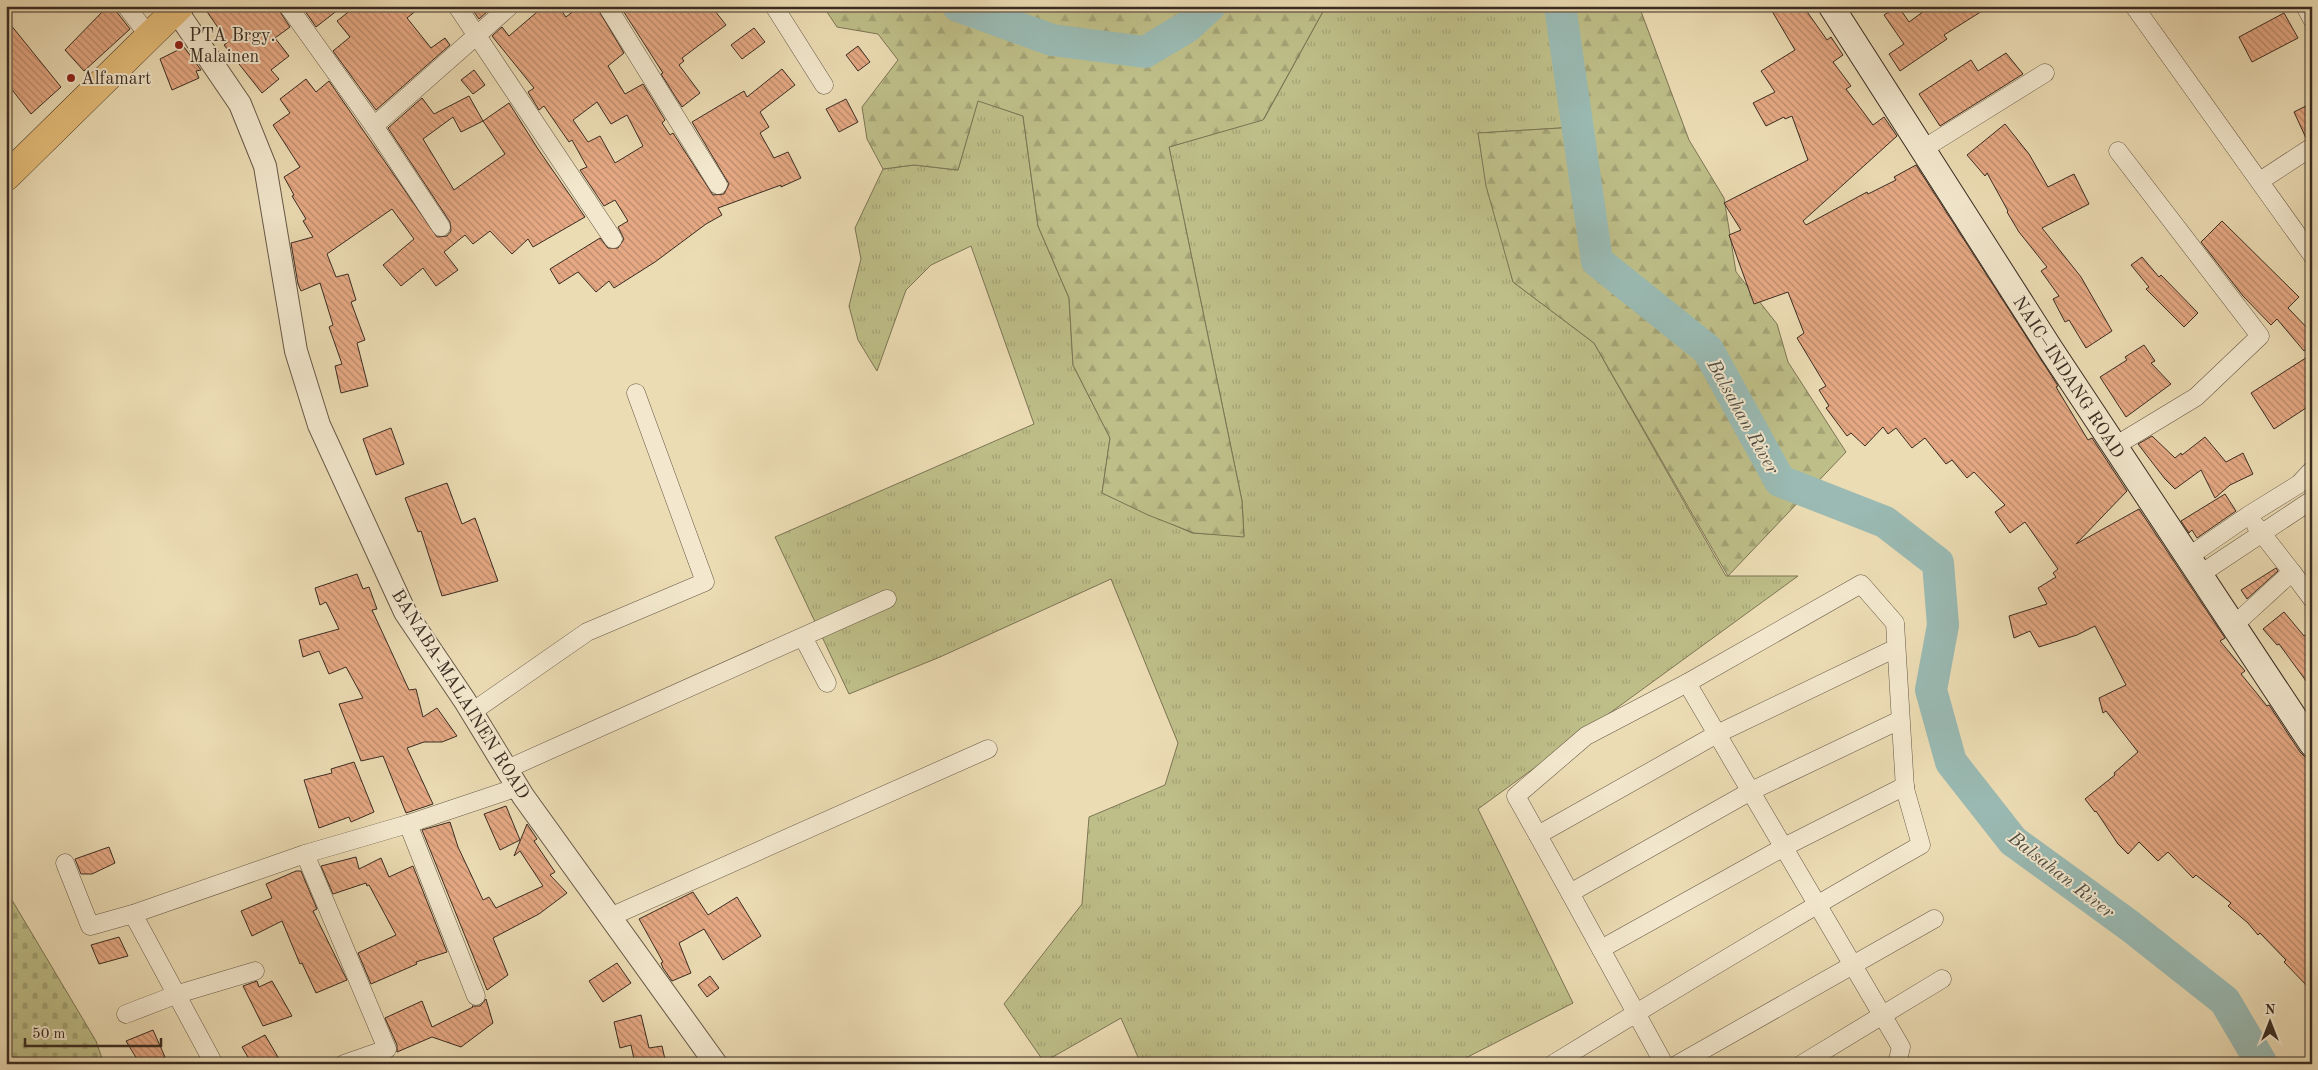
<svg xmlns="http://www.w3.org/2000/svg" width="2318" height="1070" viewBox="0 0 2318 1070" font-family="'Old Standard TT',serif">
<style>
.grass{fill:url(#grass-tufts);stroke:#7c7555}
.forest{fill:url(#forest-firs);stroke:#7c7555}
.cemetery{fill:url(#cemetery-stones);stroke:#7c7555}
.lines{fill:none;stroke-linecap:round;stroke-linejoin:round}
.river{stroke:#9abab3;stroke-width:32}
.building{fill:url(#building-back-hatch);stroke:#3a2c22;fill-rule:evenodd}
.minor-casing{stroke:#665846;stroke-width:19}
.tertiary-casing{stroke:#665846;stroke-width:24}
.secondary-casing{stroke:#3a2c22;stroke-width:27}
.primary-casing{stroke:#3a2c22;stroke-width:29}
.minor{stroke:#f3e8ce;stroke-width:18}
.tertiary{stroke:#f3e8ce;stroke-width:22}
.secondary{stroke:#f3e8ce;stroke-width:25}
.primary{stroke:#e6be7a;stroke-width:28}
.poi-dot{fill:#8f2418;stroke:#f3e8ce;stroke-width:2}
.labels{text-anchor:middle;stroke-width:4;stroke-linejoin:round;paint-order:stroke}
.poi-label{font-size:18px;fill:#3a2c22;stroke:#f3e8ce;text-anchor:start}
.street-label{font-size:18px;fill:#3a2c22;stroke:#f3e8ce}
.water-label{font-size:19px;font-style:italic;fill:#525046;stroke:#f3e8ce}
</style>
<defs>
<pattern id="grass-tufts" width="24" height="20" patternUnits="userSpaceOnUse" patternTransform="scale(1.25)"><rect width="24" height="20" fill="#bebe88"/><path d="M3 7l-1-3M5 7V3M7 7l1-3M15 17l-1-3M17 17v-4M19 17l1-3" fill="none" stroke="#a4a375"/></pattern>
<pattern id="forest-firs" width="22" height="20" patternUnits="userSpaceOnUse" patternTransform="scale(1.25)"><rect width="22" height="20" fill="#bebe88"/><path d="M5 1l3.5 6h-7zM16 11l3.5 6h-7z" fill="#a4a375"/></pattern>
<pattern id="cemetery-stones" width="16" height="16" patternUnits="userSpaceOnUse" patternTransform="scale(1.25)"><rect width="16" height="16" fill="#bebe88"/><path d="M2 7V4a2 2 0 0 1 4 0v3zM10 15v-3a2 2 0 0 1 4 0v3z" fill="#a4a375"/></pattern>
<pattern id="building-back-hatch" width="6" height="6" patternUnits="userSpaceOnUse" patternTransform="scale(1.25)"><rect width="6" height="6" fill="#e6a984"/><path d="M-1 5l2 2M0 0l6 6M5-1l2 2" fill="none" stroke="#bb8a6c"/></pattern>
</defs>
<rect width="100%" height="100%" fill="#ecdcb4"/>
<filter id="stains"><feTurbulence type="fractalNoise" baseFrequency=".004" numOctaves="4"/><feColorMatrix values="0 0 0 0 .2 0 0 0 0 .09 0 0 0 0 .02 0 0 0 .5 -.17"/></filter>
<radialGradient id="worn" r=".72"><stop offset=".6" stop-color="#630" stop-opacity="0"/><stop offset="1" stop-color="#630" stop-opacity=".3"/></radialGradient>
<!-- grass -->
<polygon class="grass" points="1326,6 1560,6 1578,127 1478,133 1513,282 1594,343 1726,576 1798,576 1478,809 1573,1003 1454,1064 1141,1064 1121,1018 1044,1062 1004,1004 1082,904 1089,817 1165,785 1178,743 1111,579 940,657 849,694 775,537 1034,424 971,246 931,265 906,290 877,371 858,340 849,306 861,259 855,228 883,169 914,165 958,170 978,100 1023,116 1038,226 1069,298 1073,365 1110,438 1102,493 1192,533 1244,536 1242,501 1169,147 1264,119"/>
<!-- forest -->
<g class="forest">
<polygon points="823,6 1326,6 1263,120 1169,147 1242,501 1244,537 1194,533 1148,515 1102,493 1110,438 1073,365 1069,298 1038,226 1023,116 978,101 958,170 914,165 883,169 867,139 862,107 898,60 878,34 837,27"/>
<polygon points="1560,6 1639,6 1689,140 1724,198 1736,272 1777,324 1788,362 1846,452 1728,576 1594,343 1513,282 1486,186 1478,133 1577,127"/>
</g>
<!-- cemetery -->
<polygon class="cemetery" points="6,890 96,1041 104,1064 6,1064"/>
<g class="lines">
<!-- river -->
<g class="river">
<polyline points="958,6 1052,40 1145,52 1187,27 1210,6"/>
<polyline points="1560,6 1597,261 1708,350 1780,481 1885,522 1938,563 1943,625 1931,690 1951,762 2013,841 2130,926 2225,1001 2262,1064"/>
</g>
</g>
<!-- building -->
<g class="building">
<polygon points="108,6 112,6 130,29 84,71 65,50"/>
<polygon points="203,6 276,6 290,27 275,38 289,56 271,70 279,79 262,93 224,45 228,42"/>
<polygon points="311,6 343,6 316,27 305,11"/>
<polygon points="356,6 422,6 407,18 431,48 445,38 450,45 376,110 333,51 350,37 337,21"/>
<polygon points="470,6 486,6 489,10 479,19"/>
<path d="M544 6H558L566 17 580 6H596L624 53 608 66 625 94 643 84 665 120 662 123 670 135 673 133 713 195 724 194 729 184 692 122 744 91 747 97 782 69 795 85 760 112 769 127 760 133 774 158 788 152 801 178 781 187V185L718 208 722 215 706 224 655 262 614 288 609 281 596 292 578 272 559 284 550 269 600 238 608 248H618L624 239 618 227 628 221 615 200 604 206 580 170 587 167 572 140 569 142 544 106 539 110 528 92 534 88 492 36 502 27 509 36ZM597 102 611 124 627 115 643 146 615 163 600 136 588 142 573 120Z"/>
<polygon points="620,6 711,6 726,25 682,58 684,61 679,65 700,93 682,107 661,74 663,73"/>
<polygon points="1769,6 1803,6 1827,40 1831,37 1843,55 1833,62 1851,86 1846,89 1873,125 1884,117 1897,136 1803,221 1806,225 1867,192 1868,194 1896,180 1894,177 1916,165 2058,386 2056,387 2088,440 2092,438 2127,491 2076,544 2139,509 2225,638 2220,641 2245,671 2241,674 2267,706 2269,705 2300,752 2305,757 2312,758 2312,991 2284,962 2286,960 2260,933 2258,935 2248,923 2228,906 2231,903 2196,875 2193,878 2168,852 2158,861 2139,842 2128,854 2118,844 2096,811 2095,812 2085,799 2115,775 2114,773 2138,752 2106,711 2103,713 2099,698 2126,685 2095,626 2077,635 2039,647 2030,631 2014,638 2009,616 2047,604 2038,588 2056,577 2053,573 2058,569 2025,522 2010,533 1995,512 2005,505 1974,472 1967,478 1952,460 1946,464 1925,438 1912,448 1896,428 1888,434 1883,427 1865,446 1851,433 1847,436 1826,408 1829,406 1819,390 1826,386 1797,338 1804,333 1788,292 1754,304 1729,235 1741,230 1724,203 1808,160 1792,116 1785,119 1784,117 1766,126 1753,103 1775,92 1761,71 1795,50"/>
<polygon points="1898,6 1909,22 1931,6 1990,6 1944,35 1947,39 1900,71 1889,54 1904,44 1884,15"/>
<polygon points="2284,13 2298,38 2252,62 2239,37"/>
<polygon points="6,19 61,87 31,114 6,82"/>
<polygon points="754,28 765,42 742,59 731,45"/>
<polygon points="858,46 870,62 858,71 846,55"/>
<polygon points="184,47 201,70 196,71 199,78 172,90 160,59"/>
<polygon points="2006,53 2023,74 1940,126 1919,94 1971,60 1978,71"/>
<polygon points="474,70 485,85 473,94 461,80"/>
<path d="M306 79 316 92 329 81 437 237 447 236 451 231 450 222 388 128 422 98 434 114 469 96 483 121 509 103 538 149 585 217 533 247 528 239 512 254 490 231 473 244 465 235 444 252 458 270 436 286 423 268 401 286 383 265 414 239 392 209 327 254 336 277 348 274 356 300 351 302 365 340 357 343 368 386 341 393 335 366 342 364 329 327 333 325 320 283 301 291 298 284 291 243 313 237 303 221 306 219 292 196 294 195 284 177 300 167 273 125 290 113 280 99ZM453 117 461 132 483 121 505 154 454 190 423 139Z"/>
<polygon points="846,99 858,122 839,132 826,109"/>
<polygon points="2312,103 2312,136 2306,138 2294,112"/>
<polygon points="2005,124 2029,154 2048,187 2074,174 2089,204 2042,228 2081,277 2112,331 2086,348 2069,320 2065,322 2053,299 2059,296 2041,271 2047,267 2019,232 2007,212 2008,211 1987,173 1985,176 1967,155"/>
<polygon points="2222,221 2299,297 2288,308 2312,333 2312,345 2304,351 2277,319 2271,325 2243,296 2201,242"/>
<polygon points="2142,257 2159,277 2161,275 2198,313 2184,327 2146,289 2149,287 2131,265"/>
<polygon points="2144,345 2155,361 2151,363 2171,384 2126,417 2100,377 2127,360 2125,357"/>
<polygon points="2312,354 2312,404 2274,429 2251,393"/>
<polygon points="391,428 404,464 376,475 363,439"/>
<polygon points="2152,436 2175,458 2181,453 2182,455 2205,437 2226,462 2243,453 2253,474 2230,485 2215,498 2201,470 2175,489 2165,479 2138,444"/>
<polygon points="447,483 462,524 475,518 498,581 442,596 421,531 418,532 405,498"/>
<polygon points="2225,494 2236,511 2197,538 2192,530 2189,533 2181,521"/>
<polygon points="2276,568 2278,571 2247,599 2241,590"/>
<polygon points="357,574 363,589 369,587 377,609 372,610 409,690 416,689 423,717 437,708 457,736 442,742 424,742 407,748 433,804 406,813 383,756 361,761 339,704 363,698 346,667 329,674 319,651 303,657 299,640 339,629 326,602 320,605 315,588"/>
<polygon points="2284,612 2304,636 2312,631 2312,689 2279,644 2277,645 2263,629"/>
<polygon points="354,762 374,812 351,822 349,817 319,828 304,780 332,773 331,769"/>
<polygon points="506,806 520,840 500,850 484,814"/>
<polygon points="450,822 458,847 483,900 489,897 496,908 543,886 520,851 514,856 527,824 537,839 534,841 555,872 550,875 567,893 539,914 493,938 508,975 487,990 422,830"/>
<polygon points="109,847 115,863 92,874 81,874 75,859"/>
<polygon points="356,857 359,869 381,858 389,877 413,866 447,952 416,962 417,964 371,984 358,953 396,935 369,885 367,886 366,883 333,894 321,866"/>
<polygon points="296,871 301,871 317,909 313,911 347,980 316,993 302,963 300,964 282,921 252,936 241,911 272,898 266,884"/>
<polygon points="693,892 708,915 737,897 761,936 723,960 704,929 679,943 691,973 672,981 663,968 661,963 663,962 639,919"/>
<polygon points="119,937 128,956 99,964 91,945"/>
<polygon points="617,963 631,983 603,1002 589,981"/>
<polygon points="710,976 719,988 707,997 698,985"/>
<polygon points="257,981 259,987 272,981 292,1016 263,1026 243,986"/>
<polygon points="486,999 493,1023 461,1047 432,1037 397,1052 397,1045 385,1018 422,1001 432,1027 473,1007 472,1006 480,1006"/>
<polygon points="641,1015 649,1048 662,1046 666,1064 635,1064 631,1045 620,1048 614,1022"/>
<polygon points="153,1030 165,1057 152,1064 140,1064 126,1041"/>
<polygon points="265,1035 282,1064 252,1064 242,1047"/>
</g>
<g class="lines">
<defs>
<g id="minor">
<polyline points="126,6 149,36"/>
<polyline points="288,6 374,126 441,227"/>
<polyline points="457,6 613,239"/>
<polyline points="607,6 718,185"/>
<polyline points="774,6 824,85"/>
<polyline points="2134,6 2312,255"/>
<polyline points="2305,6 2312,19"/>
<polyline points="374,126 510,6"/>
<polyline points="1923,149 2045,73"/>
<polyline points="2260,181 2312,147"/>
<polyline points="2115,446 2196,397 2260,336 2118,151"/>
<polyline points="2256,526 2292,572"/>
<polyline points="2188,557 2249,515 2299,484 2312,470"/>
<polyline points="2199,575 2312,500"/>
<polyline points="2233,626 2292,572 2312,599"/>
<polyline points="803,637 827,683"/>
<polyline points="1687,683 1901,1047 1897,1064"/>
<polyline points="472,712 587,632 705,582 636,393"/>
<polyline points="507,769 887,599"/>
<polyline points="408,824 476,996"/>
<polyline points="1538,835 1717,734 1896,648"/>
<polyline points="305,854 387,1049 344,1064"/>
<polyline points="65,863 90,926 133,914"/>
<polyline points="1570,893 1751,791 1900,720"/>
<polyline points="610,917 988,749"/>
<polyline points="1601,949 1784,847 1905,786"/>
<polyline points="126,1014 178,994 255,971"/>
<polyline points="214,1064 133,914 305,854 408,824 518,787"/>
<path d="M1553 1064C1675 989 1797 915 1921 845L1905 789 1895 623 1861 584 1687 683 1586 736 1516 796C1566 885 1615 974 1664 1064"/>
<polyline points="1678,1064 1934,919"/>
<polyline points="1802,1064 1942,979"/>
</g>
<polyline id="tertiary" points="176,10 240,104 265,166 296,351 319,425 405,612 465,701 523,796 716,1064"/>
<polyline id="secondary" points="1831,6 2051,350 2312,744"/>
<polyline id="primary" points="6,177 180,6"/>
</defs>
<!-- minor casing -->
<use href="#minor" class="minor-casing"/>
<!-- tertiary casing -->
<use href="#tertiary" class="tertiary-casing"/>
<!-- secondary casing -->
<use href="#secondary" class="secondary-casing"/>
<!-- primary casing -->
<use href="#primary" class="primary-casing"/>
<!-- minor -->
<use href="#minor" class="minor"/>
<!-- tertiary -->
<use href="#tertiary" class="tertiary"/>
<!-- secondary -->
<use href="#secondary" class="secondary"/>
<!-- primary -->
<use href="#primary" class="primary"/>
</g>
<!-- markers -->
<g class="poi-dot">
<circle cx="179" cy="45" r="5"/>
<circle cx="71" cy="78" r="5"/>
</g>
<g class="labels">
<!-- poi labels -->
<g class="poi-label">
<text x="189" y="41">PTA Brgy.<tspan x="189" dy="21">Malainen</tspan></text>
<text x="81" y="84">Alfamart</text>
</g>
<!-- street labels -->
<g class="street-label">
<text transform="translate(2069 377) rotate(57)" y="6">NAIC–INDANG ROAD</text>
<text transform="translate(461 694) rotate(58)" y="6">BANABA-MALAINEN ROAD</text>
</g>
<!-- water labels -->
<g class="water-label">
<text transform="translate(1744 416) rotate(61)" y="7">Balsahan River</text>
<text transform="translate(2062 874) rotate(38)" y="7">Balsahan River</text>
</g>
</g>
<!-- margin -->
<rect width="2318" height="1070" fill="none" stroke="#ecdcb4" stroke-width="25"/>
<rect x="8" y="8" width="2303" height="1055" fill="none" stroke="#3a2c22" stroke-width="2.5"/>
<rect x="12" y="12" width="2293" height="1045" fill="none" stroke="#3a2c22"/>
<!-- north arrow -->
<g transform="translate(2270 1022)" stroke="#f3e8ce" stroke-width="4" paint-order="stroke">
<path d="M0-4L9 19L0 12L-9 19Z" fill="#3a2c22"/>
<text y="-8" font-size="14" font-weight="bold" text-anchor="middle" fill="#3a2c22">N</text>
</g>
<!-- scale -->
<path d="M25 1038v8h136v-8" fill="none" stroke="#3a2c22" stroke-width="2.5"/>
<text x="32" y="1038" font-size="15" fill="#3a2c22" stroke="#f3e8ce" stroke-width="4" paint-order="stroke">50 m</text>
<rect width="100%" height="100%" filter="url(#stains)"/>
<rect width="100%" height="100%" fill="url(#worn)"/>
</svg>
